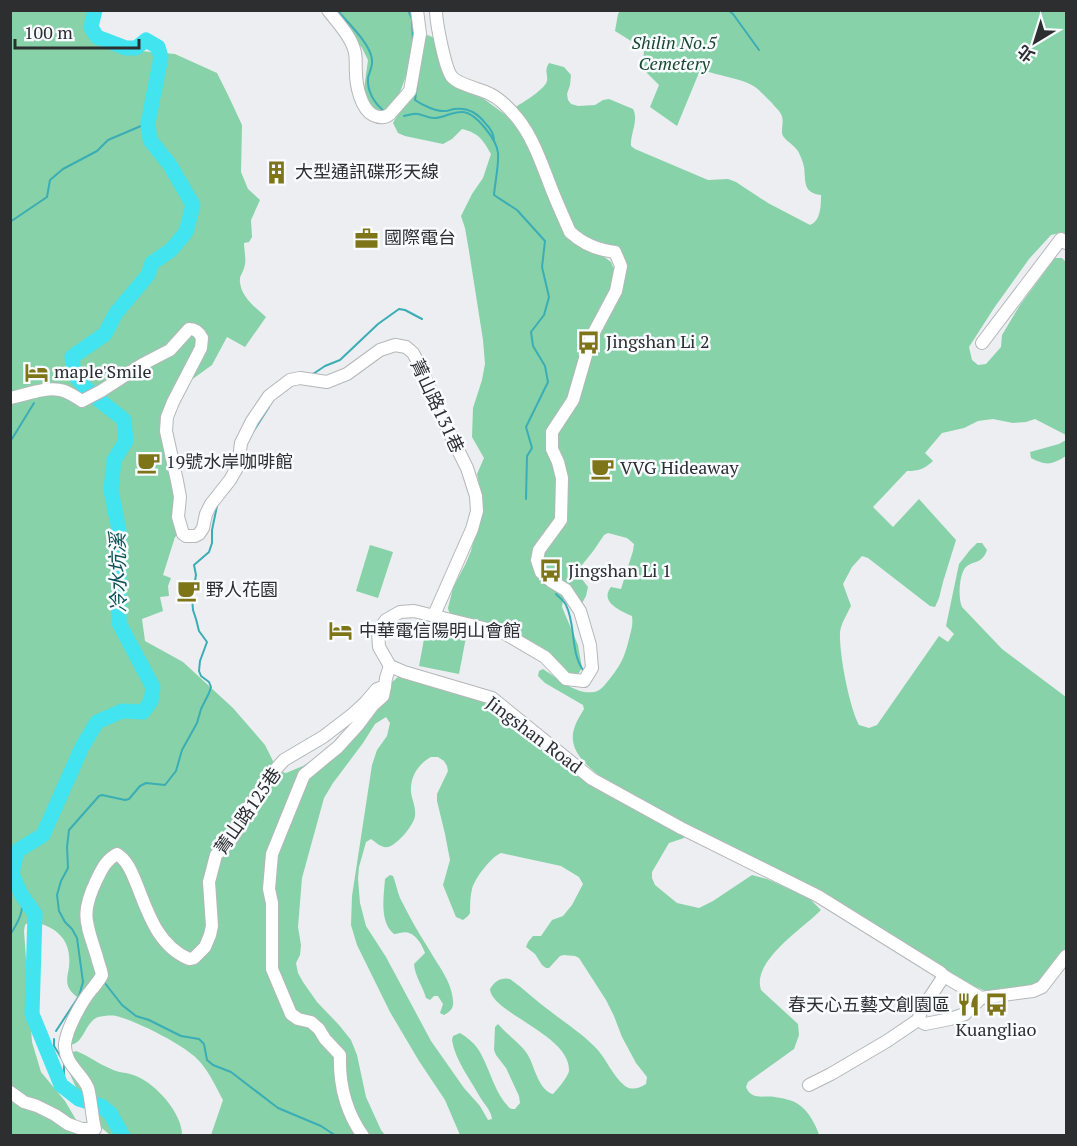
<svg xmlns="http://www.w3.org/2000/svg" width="1077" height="1146" viewBox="0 0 1077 1146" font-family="'PT Serif','Noto Sans TC',serif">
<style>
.green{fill:#87d2a8;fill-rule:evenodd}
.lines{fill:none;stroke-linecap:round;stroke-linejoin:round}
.stream{stroke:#3badb5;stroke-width:2}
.river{stroke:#41e4ef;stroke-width:15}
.minor-casing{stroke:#b5b7b9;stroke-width:14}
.minor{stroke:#fff;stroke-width:12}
.labels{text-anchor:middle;stroke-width:5;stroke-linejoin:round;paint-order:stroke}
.park-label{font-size:18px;font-style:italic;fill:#1b4831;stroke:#f9fcfe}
.poi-label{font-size:18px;fill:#2d2e2f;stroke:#f9fcfe;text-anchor:start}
.street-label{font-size:18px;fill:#2d2e2f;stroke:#f9fcfe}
.water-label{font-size:20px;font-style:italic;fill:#0d5256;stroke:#f9fcfe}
</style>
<rect width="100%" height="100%" fill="#eceef1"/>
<!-- green -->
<g class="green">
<path d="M10 11H92L87 26 91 35 98 40 118 49 175 54 217 73 228 95 242 125 241 172 248 189 260 200 251 220 252 237 249 242 244 243C244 251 247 261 244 268 243 273 239 276 240 282 241 297 256 308 266 317L245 347 227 337 212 365 187 383 171 418V432L184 521 186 529 175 537 163 575 171 578 168 586 169 596 160 597 163 611 142 619 145 641 183 662 233 708 265 745 273 761 282 772 286 773 303 766 318 756 343 746 391 683 398 677 405 676 490 701 518 726 684 835V838L669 843 652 872V878L655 885 677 903 699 908 713 901 752 875 767 879 809 898 821 910C804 928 751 961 761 990L798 1024 799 1035 794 1049 748 1082 746 1087C752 1101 763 1095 775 1097 782 1098 792 1100 798 1104 808 1110 816 1125 819 1135H460L445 1100 419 1061 390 1012 357 945 351 925 352 896 372 765 377 750 387 736 390 723 386 717 375 724 363 743 333 783 324 798 302 878 298 927 301 945 300 955 296 963 298 973 303 982 317 1002 339 1025 351 1040 357 1055 366 1097 381 1130 385 1135H211L223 1100C216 1087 210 1074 201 1063 189 1047 137 1021 116 1016 112 1015 103 1016 98 1017 84 1023 85 1043 70 1045L81 1000C76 996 70 992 68 986 66 979 68 974 69 967 72 939 56 926 30 921L25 925 24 931 32 1042 41 1072 65 1101 85 1135H11ZM431 757H438L444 761 447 766 448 771 437 794V801L445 834 450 860 443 885 456 917 463 920 468 916 470 913C470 905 470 897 472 889 475 878 491 857 501 853L561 866 579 877 583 884 572 905 563 916 552 920 541 936H533L528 942 526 947 535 954 542 965 546 968H549L560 956 564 955 575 956 579 958 606 1000 614 1016 622 1037 636 1063 647 1077 646 1084C640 1088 632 1091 625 1086 612 1076 606 1057 594 1046 580 1032 565 1023 550 1011 536 1001 524 989 510 979 501 977 495 981 490 989 491 1013 571 1035 569 1071 568 1077 557 1090 553 1094 540 1091 535 1070 530 1059 525 1048 516 1042 508 1034 504 1031 501 1027 498 1024L495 1027 494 1050 496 1055 506 1068 519 1096 520 1103 515 1109C510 1109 510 1109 507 1105 494 1091 489 1066 478 1049 473 1042 467 1037 460 1033L453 1036 452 1040C455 1060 470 1079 480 1097 484 1104 491 1110 492 1119L488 1120 480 1106 464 1088 431 1041 386 957 366 926 360 903 358 879 359 867 366 842 371 839C377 843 381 848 388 847 397 845 414 825 415 816 416 807 412 800 411 792 410 777 418 764 431 757Z"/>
<polygon points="334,11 414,11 416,26 408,70 397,101 386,112 378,112 370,108 364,89 368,60 362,48"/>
<path d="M620 11H1066V236L1060 233 1051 235 1029 259 994 308 969 347 972 360 978 365 986 364 1001 347 1002 335 1020 305 1055 258H1062L1066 262V435L1035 419 1026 422 1013 423 993 419 978 421 964 428 942 433 925 453 933 461C924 469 919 471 907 471L873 507 893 527 919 499 956 540 943 582 939 598 935 607 930 606 868 558 862 556 852 567 843 584 851 606C847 614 841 624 840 632 839 653 849 706 859 725L869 728 877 725 939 636 948 642 954 634 946 626 959 564 970 550 977 543H982L987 550C982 565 972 560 965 568 959 576 958 599 962 607L1002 649 1066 697V951L1041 983 1033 986 990 993 957 979 609 783C591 769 565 752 575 726 577 720 581 714 584 709L583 705 545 683 538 676 539 671 543 669C558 678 575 695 594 692 600 691 604 686 608 681 622 664 625 656 630 635 632 628 633 623 632 616 621 611 599 602 611 587L621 589 633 551 634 544 627 538 608 533 604 535 594 550 578 570V574L588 587 586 596 581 605 567 600H563L562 607 578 645 582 668 577 676H570L551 658 456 618 449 612 448 608 453 588 466 563 471 551 481 511V494L477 474 484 458 472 437 473 408 482 380 485 364 483 340 469 251 465 228 461 216 472 194 483 178 491 154C483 140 479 133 462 129L452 139 443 144 405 136 398 133 393 123 403 105 424 37 428 35 434 38 468 92 484 99 511 119 531 149 564 234 580 247 603 256 611 262 613 267H616L620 256C593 243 584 243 567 215L516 110 517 106C524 102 545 89 547 81 548 74 544 71 549 63L564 67 571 75 570 85 567 94 568 100 571 104 578 106 595 105 603 100 609 99 633 109C639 121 630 133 631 146L635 149 708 180 728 179 736 182 768 203 810 225C821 221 821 205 821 195 802 193 806 180 804 167 803 162 801 157 799 153 796 146 788 143 783 136 780 130 785 121 781 114 779 110 774 106 772 103 766 98 761 91 755 87 744 79 720 76 706 71L703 63 677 126 650 107 659 85 643 69 644 49 615 31 618 14Z"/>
<path d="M1066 440V456C1051 465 1047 466 1031 458L1030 452 1059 444Z"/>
<polygon points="370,545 393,552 378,598 356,591"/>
<polygon points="427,623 467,632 459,674 419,666"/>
<path d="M390 875 393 876C396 883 397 891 400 898 409 916 419 934 430 951 439 967 452 982 453 1001 454 1008 450 1012 444 1015L440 1013 443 1004 438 996H434L430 1000 426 998C423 986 415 977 414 964L425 953C423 947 417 935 409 933 405 931 398 934 394 934 379 922 384 895 385 879Z"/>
<path d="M76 1051C89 1056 97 1063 109 1068 117 1073 127 1072 136 1076 156 1084 182 1113 182 1135H110L89 1117 66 1065 70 1053Z"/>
</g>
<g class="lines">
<!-- stream -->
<g class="stream">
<path d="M337 10C347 22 371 44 372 60 373 66 369 73 368 78 367 91 374 103 384 111"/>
<polyline points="408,10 412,19 413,41"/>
<polyline points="728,10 733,14 759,50"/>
<path d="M417 85 415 100C422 105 437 112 445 111 450 111 449 110 454 109 469 107 478 114 486 124 491 129 494 134 494 141"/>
<path d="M404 116C408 115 414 113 418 114 424 115 429 119 436 118 445 117 454 111 463 112 476 113 497 140 498 153 499 165 495 182 494 195L517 210 545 241 542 267 549 297 544 315 531 332 533 346 545 366 548 382 526 427 532 448 527 456 526 499"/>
<polyline points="10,222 47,197 50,180 63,169 97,151 108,140 148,123"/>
<polyline points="313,374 325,366 340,360 378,324 399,309 405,310 422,319"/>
<polyline points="253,432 269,407"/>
<polyline points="10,442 34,403"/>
<polyline points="228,492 235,482"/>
<path d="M556 594C559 597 564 601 566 605 576 625 570 651 583 670"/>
<path d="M10 935C19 921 25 910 21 894"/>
<polyline points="104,982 122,1005 136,1016 149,1020 181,1036 199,1039 204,1044 207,1060 213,1065 231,1072 278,1108 321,1126 336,1136"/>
<polyline points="56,1031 79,996 83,982 77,938 72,929 65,922 59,911 57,895 61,881 68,868 67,847 69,830 99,796 102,795 125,800 129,799 140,786 146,783 165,785 176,771 182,750 197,723 201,709 209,693 211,687 209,682 201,676 199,671 200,661 207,642 199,631 196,619 193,610 192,598 196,575 194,565 209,552 212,543 212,530 217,506"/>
<polyline points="54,1039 54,1046 62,1059"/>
<polyline points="61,1085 64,1076 64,1064"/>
</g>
<!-- river -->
<path class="river" d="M95 10 91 27 97 37 126 48H136L146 40 158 47 161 57 148 123 150 140 170 165 193 205 186 232 171 250 152 263 148 275 116 313 105 334 72 357C73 363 73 371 76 376 88 394 108 406 124 420L126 441 114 460 111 490 119 531V623L153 687 151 701 143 712 122 711 97 722 82 747 43 835 17 851 12 874 21 894 35 914 32 1014 61 1085 79 1099 101 1106 110 1113 123 1136"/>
<defs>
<g id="minor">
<path d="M328 10C337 22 350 35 354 49 357 57 355 65 356 73 356 85 361 109 373 115 379 118 385 118 390 114L410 91 420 34 417 10"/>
<path d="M436 10C436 22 445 69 452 77 459 85 481 89 490 94 502 100 510 109 518 119 533 138 541 162 550 185 556 201 563 216 570 232 583 244 597 250 615 252L621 266 616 291 591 338 573 400 552 432V449L558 462 562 478 561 520 539 550 537 560 541 572 551 581 566 590 580 611 590 645 592 668 584 681 566 679 545 657 504 633 414 611 400 612 386 620 378 631 379 647 390 666 404 672 492 698 592 779 681 828 818 896 940 972 944 976 981 998 1033 991 1042 987 1066 956"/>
<polyline points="982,343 1061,239 1066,243"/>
<path d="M10 398C26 395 44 387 60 390 68 391 75 397 82 401L101 391 143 364 170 350 189 329C196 329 199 332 202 338L201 348 173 402 167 417 166 431 177 481 180 497 178 517 183 534 186 536H195L199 534 203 528 206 514 211 504 230 480 238 466 241 443 252 421 269 396 290 380 300 378 327 382 347 374 380 350 395 345 406 347 413 353 419 364 441 416 467 468 476 496 477 511 472 529 434 615"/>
<polyline points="918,1020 925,1024 950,1019 965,1014 981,998"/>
<polyline points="809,1085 831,1074 887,1041 918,1020 922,1009 944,976"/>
<path d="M10 1092 24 1102 37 1106 55 1115 68 1124 82 1129H95C92 1118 91 1098 88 1088 82 1073 64 1064 65 1044 67 1028 82 1001 92 989 96 984 99 981 102 975 101 968 98 963 97 957 86 922 80 914 97 879 102 869 106 860 117 854 128 861 132 873 137 885 148 913 158 946 189 959L194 958 205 947 210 935 212 926 209 882 216 855 230 841 236 832 239 821 275 770 284 760 323 737 353 714 365 703 377 689 385 686 386 678 390 666"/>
<path d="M363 1136C346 1112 339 1083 340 1055L325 1039 319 1029 311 1022 298 1019 291 1014 272 969V903L269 889 272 854 304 775 338 747 358 725 373 705 383 696 385 686"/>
</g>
</defs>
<!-- minor casing -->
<use href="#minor" class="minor-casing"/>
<!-- minor -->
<use href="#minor" class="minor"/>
</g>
<!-- icons -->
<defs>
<symbol id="building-bare" viewBox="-9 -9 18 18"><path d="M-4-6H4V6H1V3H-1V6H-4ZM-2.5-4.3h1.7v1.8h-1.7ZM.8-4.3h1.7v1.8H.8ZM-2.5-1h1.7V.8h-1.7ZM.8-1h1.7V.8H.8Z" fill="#7d7518" stroke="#f9fcfe" stroke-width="2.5" paint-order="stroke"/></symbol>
<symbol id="office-bare" viewBox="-9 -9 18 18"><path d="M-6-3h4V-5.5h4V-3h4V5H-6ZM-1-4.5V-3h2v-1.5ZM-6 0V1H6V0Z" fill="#7d7518" stroke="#f9fcfe" stroke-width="2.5" paint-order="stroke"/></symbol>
<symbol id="bus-bare" viewBox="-9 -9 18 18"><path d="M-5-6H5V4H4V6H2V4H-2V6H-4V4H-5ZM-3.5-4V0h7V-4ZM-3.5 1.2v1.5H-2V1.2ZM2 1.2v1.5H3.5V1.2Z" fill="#7d7518" stroke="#f9fcfe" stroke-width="2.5" paint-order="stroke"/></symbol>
<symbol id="hotel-bare" viewBox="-9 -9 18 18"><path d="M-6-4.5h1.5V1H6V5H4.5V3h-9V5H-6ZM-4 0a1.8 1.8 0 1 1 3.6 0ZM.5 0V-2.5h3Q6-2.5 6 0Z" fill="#7d7518" stroke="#f9fcfe" stroke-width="2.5" paint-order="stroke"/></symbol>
<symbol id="cafe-bare" viewBox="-9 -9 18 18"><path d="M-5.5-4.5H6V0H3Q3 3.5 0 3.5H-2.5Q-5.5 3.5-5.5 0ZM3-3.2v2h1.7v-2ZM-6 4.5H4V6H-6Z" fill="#7d7518" stroke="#f9fcfe" stroke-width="2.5" paint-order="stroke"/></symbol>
<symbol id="restaurant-bare" viewBox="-9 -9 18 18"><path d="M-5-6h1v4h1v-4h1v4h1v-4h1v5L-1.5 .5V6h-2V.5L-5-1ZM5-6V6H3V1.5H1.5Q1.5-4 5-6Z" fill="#7d7518" stroke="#f9fcfe" stroke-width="2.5" paint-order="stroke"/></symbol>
</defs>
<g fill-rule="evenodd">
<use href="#building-bare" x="260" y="156" width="33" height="33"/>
<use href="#office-bare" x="350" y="222" width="33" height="33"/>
<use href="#bus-bare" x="572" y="326" width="33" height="33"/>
<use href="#hotel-bare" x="20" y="356" width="33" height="33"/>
<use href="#cafe-bare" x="132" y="446" width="33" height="33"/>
<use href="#cafe-bare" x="586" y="452" width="33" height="33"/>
<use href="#bus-bare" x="534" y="554" width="33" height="33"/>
<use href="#cafe-bare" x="172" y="574" width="33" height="33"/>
<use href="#hotel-bare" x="324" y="614" width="33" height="33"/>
<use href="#bus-bare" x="980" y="988" width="33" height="33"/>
<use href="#restaurant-bare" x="952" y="988" width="33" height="33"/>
</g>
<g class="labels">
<!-- park labels -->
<g class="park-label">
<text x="674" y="49">Shilin No.5<tspan x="674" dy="21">Cemetery</tspan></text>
</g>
<!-- poi labels -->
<g class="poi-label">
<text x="295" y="178">大型通訊碟形天線</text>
<text x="384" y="244">國際電台</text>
<text x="606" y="348">Jingshan Li 2</text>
<text x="54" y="378">maple'Smile</text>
<text x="166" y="468">19號水岸咖啡館</text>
<text x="620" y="474">VVG Hideaway</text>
<text x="568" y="577">Jingshan Li 1</text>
<text x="206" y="596">野人花園</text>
<text x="359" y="637">中華電信陽明山會館</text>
<text x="950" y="1011" text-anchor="end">春天心五藝文創園區</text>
<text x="996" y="1036" text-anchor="middle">Kuangliao</text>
</g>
<!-- street labels -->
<g class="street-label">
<text transform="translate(437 406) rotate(65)" y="6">菁山路131巷</text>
<text transform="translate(534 735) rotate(37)" y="6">Jingshan Road</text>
<text transform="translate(248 811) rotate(-55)" y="6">菁山路125巷</text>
</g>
<!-- water labels -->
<g class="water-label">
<text transform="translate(118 573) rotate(-91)" y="7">冷水坑溪</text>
</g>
</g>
<!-- border -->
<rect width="1077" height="1146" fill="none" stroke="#2d2e2f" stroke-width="24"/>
<!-- north arrow -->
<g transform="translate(1035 42) rotate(218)" stroke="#f9fcfe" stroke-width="4.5" paint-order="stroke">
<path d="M0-4.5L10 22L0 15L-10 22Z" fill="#2d2e2f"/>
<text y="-9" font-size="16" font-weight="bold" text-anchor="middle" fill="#2d2e2f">北</text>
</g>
<!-- scale -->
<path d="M15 39v9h124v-9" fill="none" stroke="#2d2e2f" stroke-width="3"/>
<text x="24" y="39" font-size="18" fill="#2d2e2f" stroke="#f9fcfe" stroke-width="4.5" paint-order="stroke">100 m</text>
</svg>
